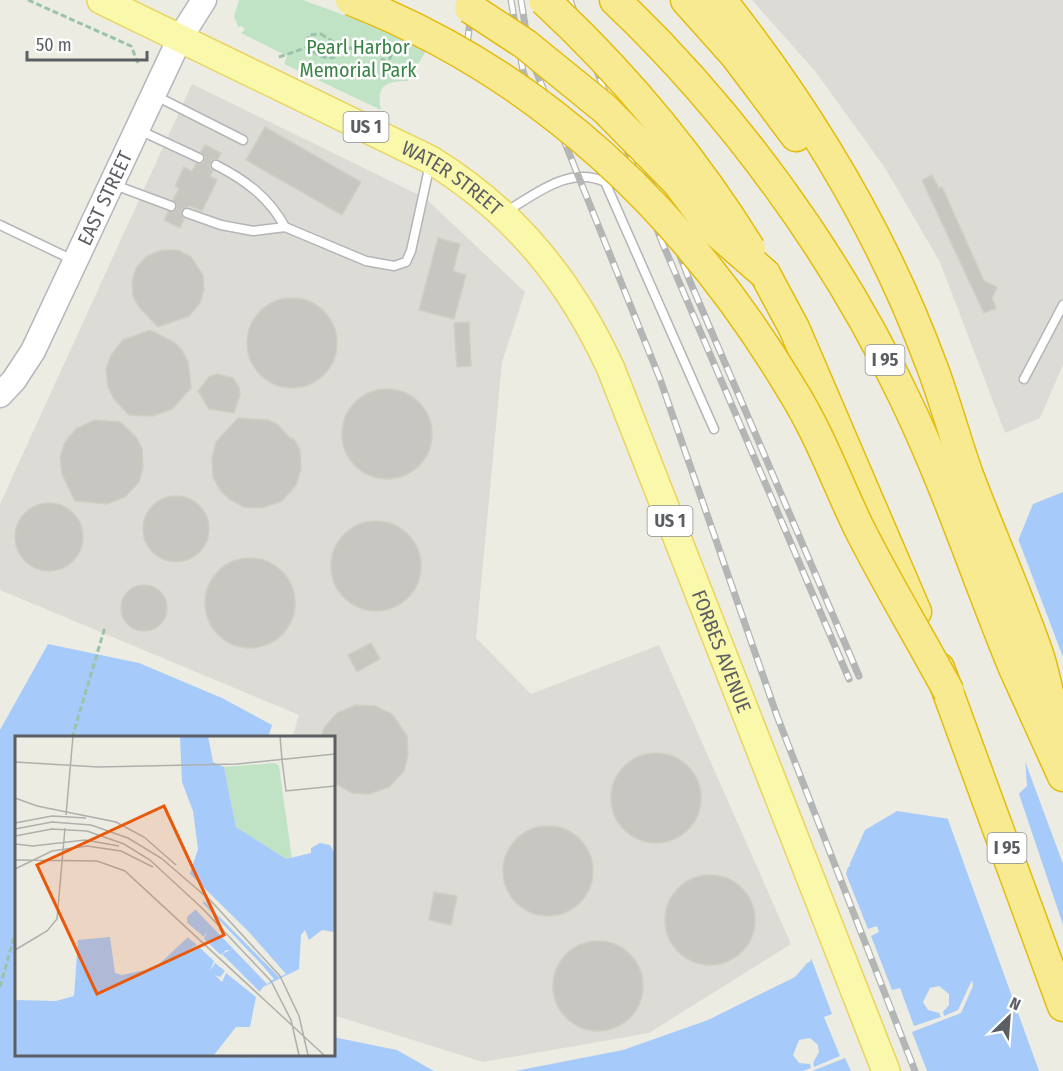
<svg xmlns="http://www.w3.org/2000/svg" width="1063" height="1071" viewBox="0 0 1063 1071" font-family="'Fira Sans Condensed',sans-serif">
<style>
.industrial{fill:#dcdbd5}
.green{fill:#c1e3c5}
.water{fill:#a6cbfa}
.pier{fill:#edece3}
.building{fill:#c8c6c0;stroke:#d1cec2;stroke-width:1.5}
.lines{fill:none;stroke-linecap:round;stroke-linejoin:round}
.lane-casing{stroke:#b4b5ba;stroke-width:11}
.secondary-casing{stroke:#b5b7bd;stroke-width:27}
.primary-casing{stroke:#e9d460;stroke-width:30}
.highway-casing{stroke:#e3bc0d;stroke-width:33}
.path{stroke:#9bc3ab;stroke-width:3;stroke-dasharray:6 3;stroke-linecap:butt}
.lane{stroke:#fff;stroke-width:8}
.secondary{stroke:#fff;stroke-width:24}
.primary{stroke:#faf8ab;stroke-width:27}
.highway{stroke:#f7ea90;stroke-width:30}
.rail-casing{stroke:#b4b5b5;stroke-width:7}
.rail{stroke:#fff;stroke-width:4.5;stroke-dasharray:14;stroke-linecap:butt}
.highway-bridge-casing{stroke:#e3bc0d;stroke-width:33;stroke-linecap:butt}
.highway-bridge{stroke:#f7ea90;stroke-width:30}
.labels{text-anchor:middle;stroke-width:5;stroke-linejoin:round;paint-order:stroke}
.shield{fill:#fff;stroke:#8c8e92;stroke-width:1.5}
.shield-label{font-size:18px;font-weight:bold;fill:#5b5e63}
.park-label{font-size:20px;fill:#3a8347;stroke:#fff}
.street-label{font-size:20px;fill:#5b5e63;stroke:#fff}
.inset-road{fill:none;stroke:#afafac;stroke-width:1.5}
.view{fill:#e8590c;fill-opacity:0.15;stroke:#e8590c;stroke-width:3}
.inset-edge{fill:none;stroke:#5b5e63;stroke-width:3}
</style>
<rect width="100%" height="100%" fill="#edece3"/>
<!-- industrial -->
<g class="industrial">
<polygon points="752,0 1063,0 1063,365 1040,418 1005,433 940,262 885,168 815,71"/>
<polygon points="192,84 425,198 525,292 502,362 476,638 531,694 659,645 791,944 649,1033 483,1062 333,1015 333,738 292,738 299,715 0,590 0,504"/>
</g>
<!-- green -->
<path class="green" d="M239 0H303L390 32 426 51 408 81C385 81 376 86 381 110L284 64 287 56 241 33 245 29 241 26 238 27 234 16Z"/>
<!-- water -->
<g class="water">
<polygon points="1063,492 1063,1071 515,1071 623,1050 708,1020 795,977 834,932 847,870 865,830 897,811 963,821 1003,809 1027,786 1011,558 1033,504"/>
<polygon points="48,644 139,663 222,698 272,725 268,738 16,738 16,1054 333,1054 333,1037 397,1050 434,1071 0,1071 0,730"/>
</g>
<!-- pier -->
<g class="pier">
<polygon points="1017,536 1063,657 1063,864 1022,753 1008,558"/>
<polygon points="1018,791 1063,925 1063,1071 1039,1071 946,814 963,818 1001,806"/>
<polygon points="848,859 850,866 844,869 868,929 877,926 879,932 871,936 892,990 900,988 914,1026 941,1017 939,1013 928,1010 923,1002 930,988 939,986 949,994 949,1005 943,1012 944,1016 958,1010 972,980 973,986 961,1013 912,1032 927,1071 851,1071 845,1058 812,1071 803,1071 811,1068 810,1064 799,1063 793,1055 799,1040 810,1038 818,1045 819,1052 813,1063 814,1067 840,1056 824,1017 832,1014 811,958 810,962 802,964 832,931 844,869"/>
</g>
<!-- building -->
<g class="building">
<polygon points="265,127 361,182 342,215 246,160"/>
<polygon points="205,145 221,153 218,159 212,160 210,165 213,171 210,176 217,180 202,211 190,206 182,209 181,214 184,219 180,228 164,220 168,212 177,209 173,200 179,188 175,186 184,167 192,171 196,164 203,163 205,157 201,152"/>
<polygon points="932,175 939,188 942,187 984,281 997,287 992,298 996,308 984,313 922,180"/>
<polygon points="438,238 460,244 453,271 466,275 454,319 419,310"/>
<polygon points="162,250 178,250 191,257 203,275 204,290 200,303 189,316 158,327 139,307 133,296 132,281 136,268 147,256"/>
<circle cx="292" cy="343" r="45"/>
<polygon points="469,322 471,366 457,367 454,323"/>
<polygon points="150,330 174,342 182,350 188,362 191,388 172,409 153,416 129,415 114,399 108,387 106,369 111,355 123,340"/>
<polygon points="217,374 233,378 239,387 240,395 234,413 209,409 198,391 209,377"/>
<circle cx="387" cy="434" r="45"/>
<polygon points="238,418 268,420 277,424 291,439 293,438 300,450 301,469 296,485 282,501 262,508 244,507 229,499 220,490 213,477 212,458 216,442"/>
<polygon points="95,420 120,422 136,437 142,449 143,467 139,482 125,497 107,504 75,501 62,474 60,457 65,442 77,428"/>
<circle cx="176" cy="529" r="33"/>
<circle cx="49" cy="537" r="34"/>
<circle cx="376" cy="566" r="45"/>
<circle cx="250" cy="603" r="45"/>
<circle cx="144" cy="608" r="23"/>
<polygon points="371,643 380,659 357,672 348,655"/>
<polygon points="356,705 375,706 392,714 407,736 408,755 404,771 389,787 369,794 352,793 333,782 333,738 321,738 324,728 337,713"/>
<circle cx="656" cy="798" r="45"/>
<circle cx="548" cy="871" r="45"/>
<circle cx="710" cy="920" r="45"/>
<polygon points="434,892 457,896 451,925 429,920"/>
<circle cx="598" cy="986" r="45"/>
</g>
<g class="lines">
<defs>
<g id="lane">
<polyline points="154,95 243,140"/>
<polyline points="139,130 199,158"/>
<path d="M216 165C245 180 269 197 285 227"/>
<polyline points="112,184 171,206"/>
<polyline points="187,213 221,225 253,231 285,227 366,261 394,266 406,262 411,251 430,164"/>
<path d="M504 213C534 195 569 165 605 182L714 429"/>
<polyline points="0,225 73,260"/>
<polyline points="1024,379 1063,305"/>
</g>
<g id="secondary">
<path id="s1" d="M0 395 14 380 33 351 180 38 204 0"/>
</g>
<g id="primary">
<path id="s2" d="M101 0 431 160C515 212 570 280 611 369L886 1071"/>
</g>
<g id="highway">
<path d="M615 0C732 111 836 253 905 399 947 486 977 578 1014 668 1030 704 1047 740 1063 776"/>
<polyline points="686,0 736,56 796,136"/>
<path d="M721 0C808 110 882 232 931 364 945 400 955 439 968 475 991 536 1018 596 1039 657 1046 680 1050 704 1056 728"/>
<polyline points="765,274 794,328 916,612"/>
<polyline points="939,668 1063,1006"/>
</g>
</defs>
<!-- lane casing -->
<use href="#lane" class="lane-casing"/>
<!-- secondary casing -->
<use href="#secondary" class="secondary-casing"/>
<!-- primary casing -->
<use href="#primary" class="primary-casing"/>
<!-- highway casing -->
<use href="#highway" class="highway-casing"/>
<!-- path -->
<g class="path">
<polyline points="28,0 131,46 138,63"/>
<path d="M321 34 340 46V54C329 63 313 55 306 43L309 35Z"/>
<polyline points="340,46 380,54 386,50 391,55 390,58 383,61 380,54"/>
<polyline points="279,57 308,47"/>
<polyline points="72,738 105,627"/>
<polyline points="0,987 16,930"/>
<polyline points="196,1054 248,1056"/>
</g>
<!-- lane -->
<use href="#lane" class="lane"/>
<!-- secondary -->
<use href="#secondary" class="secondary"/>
<!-- primary -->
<use href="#primary" class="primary"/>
<!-- highway -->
<use href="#highway" class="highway"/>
<defs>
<g id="rail">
<polyline points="511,0 523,71 538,116"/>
<polyline points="521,0 530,56 660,379 777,716 915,1071"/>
<polyline points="570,0 662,242 849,679"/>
<polyline points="467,45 473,0"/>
<polyline points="629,135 647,170 689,279 859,676"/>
</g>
</defs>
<!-- rail casing -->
<use href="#rail" class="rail-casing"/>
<!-- rail -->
<use href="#rail" class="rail"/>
<defs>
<g id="highway-bridge">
<path d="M351 0C542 75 687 214 792 390 819 433 836 480 858 526 886 582 919 636 949 692"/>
<path d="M544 0C623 73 693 157 750 249"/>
<polyline points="470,8 525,44 605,109 677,182 711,227 765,274"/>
</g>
</defs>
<!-- highway-bridge casing -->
<use href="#highway-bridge" class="highway-bridge-casing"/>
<!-- highway-bridge -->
<use href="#highway-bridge" class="highway-bridge"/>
</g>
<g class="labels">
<!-- shield labels -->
<g class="shield">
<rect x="343.5" y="112" width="45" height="30" rx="4.5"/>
<rect x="865.5" y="345" width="39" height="30" rx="4.5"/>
<rect x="647.5" y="506" width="45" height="30" rx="4.5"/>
<rect x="987.5" y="833" width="39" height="30" rx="4.5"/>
</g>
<g class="shield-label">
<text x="366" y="133">US 1</text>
<text x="885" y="366">I 95</text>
<text x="670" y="527">US 1</text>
<text x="1007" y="854">I 95</text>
</g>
<!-- park labels -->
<g class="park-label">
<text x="358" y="54">Pearl Harbor<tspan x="358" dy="23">Memorial Park</tspan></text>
</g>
<!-- street labels -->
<g class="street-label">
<text dy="7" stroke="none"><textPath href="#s2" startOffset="394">WATER STREET</textPath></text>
<text dy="7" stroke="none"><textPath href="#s1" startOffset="224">EAST STREET</textPath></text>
<text dy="7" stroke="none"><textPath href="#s2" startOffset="950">FORBES AVENUE</textPath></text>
</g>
</g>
<!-- overview -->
<g transform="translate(15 736)">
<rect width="320" height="320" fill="#edece3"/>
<path d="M260 27 264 30 277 123H270L221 91 209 31Z" fill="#c1e3c5"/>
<path d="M165 0H193L198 26 209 31 221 91 271 123 296 117V112L305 107 315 109 319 116V196L307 194 294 204 290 194 286 199 284 233 248 251 241 261 235 291H221L199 319H0V264L41 265 59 260 63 204 95 201 100 237 107 239 140 232 172 202V181L189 166 174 140 183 113 178 75 167 46Z" fill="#a6cbfa"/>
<path d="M171 134 234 196 271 238 264 241 180 156ZM184 163 248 230 259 243 252 248 179 172 186 167ZM169 184 189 201 193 193 189 203 206 219 211 214H215L207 218 245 256 241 261 211 237 207 246 200 239 205 241 210 235 200 227 195 235 199 225 183 210 178 214H173L182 209 171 200Z" fill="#edece3"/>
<path class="inset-road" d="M265 0 267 24M267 24 271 55 320 50M0 26 83 31 222 28 320 18M0 62 22 70 101 86 129 101 161 129M51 79 58 0M0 87 37 80 71 82M0 93 37 86 76 89 113 102 146 122 196 165 265 240 284 280 293 319M0 100 37 93 72 95 109 108 135 124 188 173 256 245 276 284 284 319M0 108 18 110 70 104 104 110M0 124 82 125 110 135 309 319M0 133 37 115 72 110 106 115 138 131M0 214 32 195 42 183 50 92"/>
<path class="view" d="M149 70 209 199 82 258 22 129Z"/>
<rect width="320" height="320" class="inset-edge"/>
</g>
<!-- north arrow -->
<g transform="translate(1009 1017) rotate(25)" stroke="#ffffff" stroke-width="4.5" paint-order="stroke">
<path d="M0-4.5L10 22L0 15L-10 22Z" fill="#5b5e63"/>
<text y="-9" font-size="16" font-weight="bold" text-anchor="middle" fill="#5b5e63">N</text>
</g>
<!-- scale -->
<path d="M27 51v9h120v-9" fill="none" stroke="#5b5e63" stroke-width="3"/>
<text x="36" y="51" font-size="18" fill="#5b5e63" stroke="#ffffff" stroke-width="4.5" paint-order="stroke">50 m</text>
</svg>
